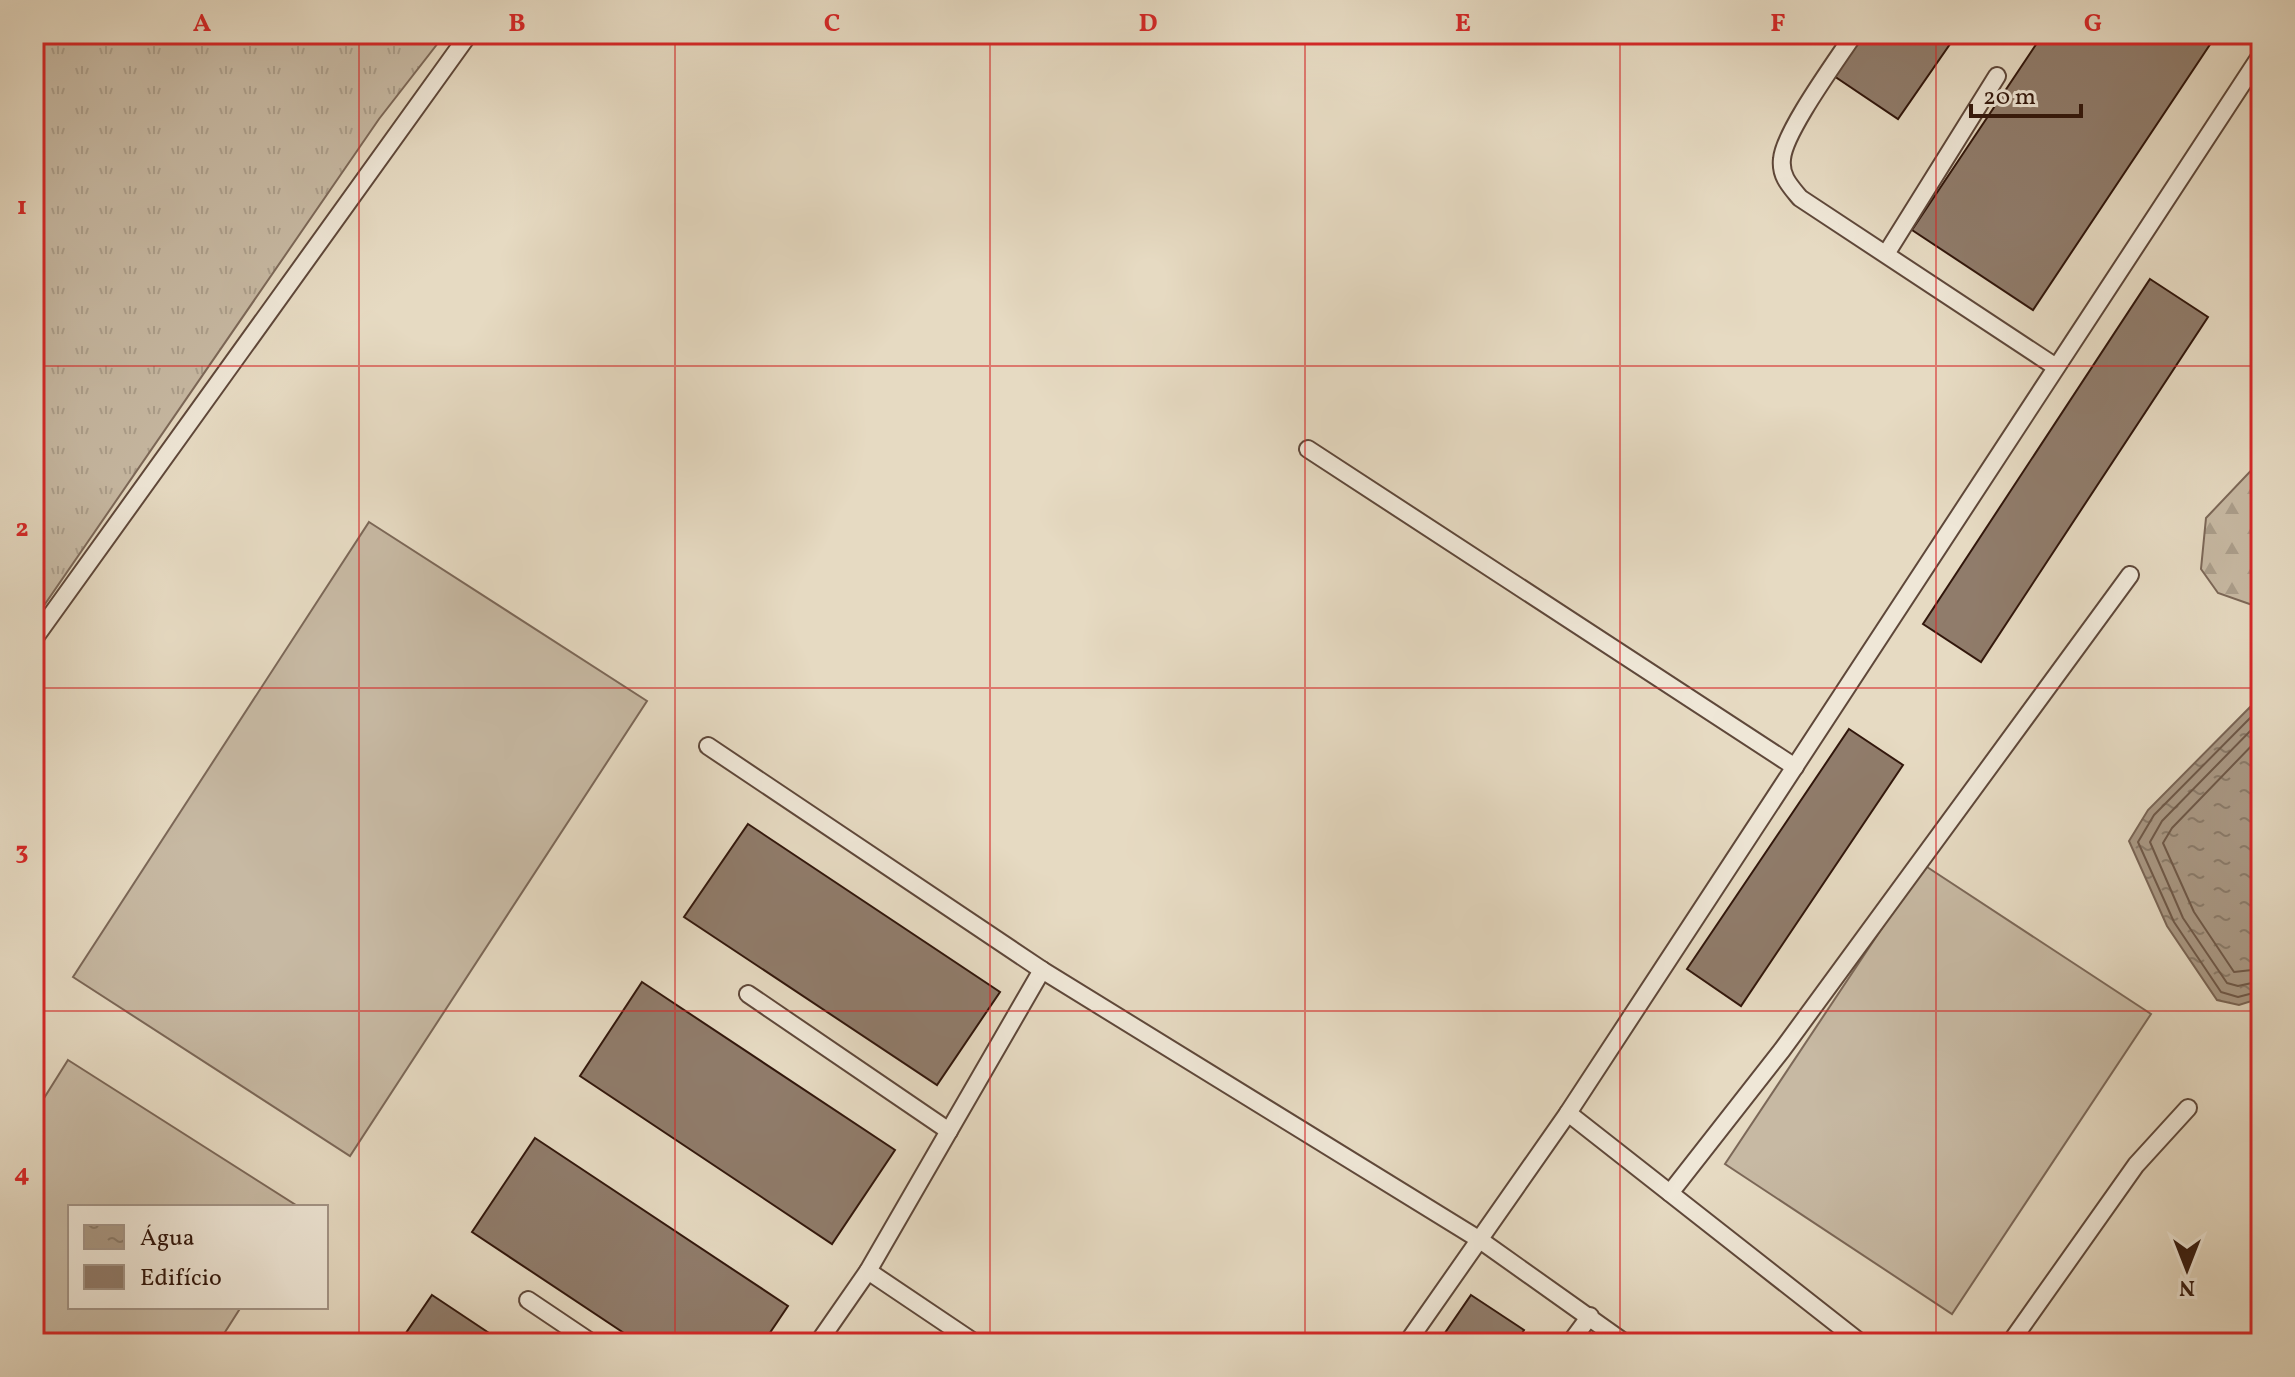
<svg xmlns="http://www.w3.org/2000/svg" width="2295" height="1377" viewBox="0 0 2295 1377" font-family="Vollkorn,serif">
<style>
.grass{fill:url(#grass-tufts);stroke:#7c6858;stroke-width:2}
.forest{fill:url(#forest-firs);stroke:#7c6858;stroke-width:2}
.pitch{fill:#c7b9a3;stroke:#7c6858;stroke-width:2}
.water{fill:url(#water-ripples);stroke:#796454;stroke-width:2}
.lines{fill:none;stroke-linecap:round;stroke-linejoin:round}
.shore{stroke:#6e5848;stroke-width:2}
.building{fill:#907c6b;stroke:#32170c;stroke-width:2}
.service-casing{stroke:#5f483a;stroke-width:20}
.service{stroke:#efe7d7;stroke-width:16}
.grid{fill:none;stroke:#d62828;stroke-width:2;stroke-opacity:0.55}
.neatline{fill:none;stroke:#d62828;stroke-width:3}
.grid-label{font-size:26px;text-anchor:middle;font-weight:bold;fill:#d62828}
</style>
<defs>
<pattern id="grass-tufts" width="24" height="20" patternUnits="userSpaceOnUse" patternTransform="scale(2)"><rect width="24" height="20" fill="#c7b9a3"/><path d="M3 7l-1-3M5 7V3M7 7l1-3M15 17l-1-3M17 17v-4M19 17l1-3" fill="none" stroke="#ab9e8b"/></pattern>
<pattern id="forest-firs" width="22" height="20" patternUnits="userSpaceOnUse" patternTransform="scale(2)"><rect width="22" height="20" fill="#c7b9a3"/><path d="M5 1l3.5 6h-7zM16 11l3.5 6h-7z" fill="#ab9e8b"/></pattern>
<pattern id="water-ripples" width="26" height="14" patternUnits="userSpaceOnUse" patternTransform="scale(2)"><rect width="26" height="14" fill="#a99884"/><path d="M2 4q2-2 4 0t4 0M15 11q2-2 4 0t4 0" fill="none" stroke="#8a7b6a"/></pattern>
</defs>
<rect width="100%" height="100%" fill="#e6dac2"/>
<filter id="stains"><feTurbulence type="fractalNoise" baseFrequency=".0025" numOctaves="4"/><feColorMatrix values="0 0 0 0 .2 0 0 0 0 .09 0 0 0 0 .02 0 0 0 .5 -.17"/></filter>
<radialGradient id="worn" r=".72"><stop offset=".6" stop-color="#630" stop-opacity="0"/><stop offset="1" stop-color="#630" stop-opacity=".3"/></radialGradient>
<!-- grass -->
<polygon class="grass" points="34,34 445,34 379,119 34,620"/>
<!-- forest -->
<polygon class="forest" points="2261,460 2261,608 2218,593 2201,569 2206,518"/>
<!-- pitch -->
<g class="pitch">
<polygon points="369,522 647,701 350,1156 73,977"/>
<polygon points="1924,865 2151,1014 1952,1314 1725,1164"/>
<polygon points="68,1060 299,1207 70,1207 70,1307 241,1307 218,1343 34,1343 34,1114"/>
</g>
<!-- water -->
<polygon class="water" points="2261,696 2261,998 2239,1005 2217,1000 2167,926 2129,841 2148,810"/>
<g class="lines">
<!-- shore -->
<g class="shore">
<polyline points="2261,707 2154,815 2138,842 2174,922 2221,992 2238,997 2261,991"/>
<polyline points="2261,720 2162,821 2150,842 2183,918 2227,983 2238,986 2261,981"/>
<polyline points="2261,736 2172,828 2163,843 2194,912 2234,972 2261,969"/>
</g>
</g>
<!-- building -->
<g class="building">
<polygon points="1859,34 1957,34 1898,119 1831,74"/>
<polygon points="2043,34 2217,34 2033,310 1912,230"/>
<polygon points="2150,279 2208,317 1981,662 1923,624"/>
<polygon points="1849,729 1903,765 1741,1006 1687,969"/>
<polygon points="748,824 1000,992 937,1085 684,917"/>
<polygon points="642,982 895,1150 832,1244 580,1076"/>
<polygon points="535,1138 788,1306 763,1343 639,1343 472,1232"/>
<polygon points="432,1295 504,1343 399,1343"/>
<polygon points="1471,1295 1524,1330 1516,1343 1438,1343"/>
</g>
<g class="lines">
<defs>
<g id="service">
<path d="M1854 34C1837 60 1784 132 1782 159 1780 176 1790 186 1800 198L2056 367"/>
<polyline points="1886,254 1997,76"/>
<polyline points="1308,449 1795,767"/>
<polyline points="34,639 469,34"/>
<polyline points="708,746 1042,970 1480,1240 1625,1343"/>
<polyline points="748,994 949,1131"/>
<polyline points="1568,1113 1861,1343"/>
<polyline points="1670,1193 1782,1050 2130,575"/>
<polyline points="868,1271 975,1343"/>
<polyline points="528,1300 592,1343"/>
<polyline points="818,1343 868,1271 1042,970"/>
<polyline points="1407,1343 1568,1113 2261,55"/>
<polyline points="1570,1343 1590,1316"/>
<polyline points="2010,1343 2136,1165 2188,1108"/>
</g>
</defs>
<!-- service casing -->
<use href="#service" class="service-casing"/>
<!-- service -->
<use href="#service" class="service"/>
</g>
<!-- grid -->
<path class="grid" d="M359 34V1343M675 34V1343M990 34V1343M1305 34V1343M1620 34V1343M1936 34V1343M34 366H2261M34 688H2261M34 1011H2261"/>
<!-- margin -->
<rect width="2295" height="1377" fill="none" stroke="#e6dac2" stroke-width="88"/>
<!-- legend -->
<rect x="68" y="1205" width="260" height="104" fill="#efe7d7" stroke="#a39486" stroke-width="2"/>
<rect x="84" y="1225" width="40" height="24" fill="url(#water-ripples)" stroke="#a39486" stroke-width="2"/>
<text x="140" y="1245" font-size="24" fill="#32170c">Água</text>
<rect x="84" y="1265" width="40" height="24" fill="#907c6b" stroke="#a39486" stroke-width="2"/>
<text x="140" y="1285" font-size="24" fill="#32170c">Edifício</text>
<!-- north arrow -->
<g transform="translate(2187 1269) rotate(180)" stroke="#efe7d7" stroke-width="6" paint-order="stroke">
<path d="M0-6L14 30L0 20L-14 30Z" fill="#32170c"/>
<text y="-12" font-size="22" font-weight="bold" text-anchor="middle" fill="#32170c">N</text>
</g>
<!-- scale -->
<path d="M1971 104v12h110v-12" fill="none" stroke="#32170c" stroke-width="4"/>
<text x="1983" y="104" font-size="24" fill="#32170c" stroke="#efe7d7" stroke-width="6" paint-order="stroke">20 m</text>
<rect x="44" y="44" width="2207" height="1289" class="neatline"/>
<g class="grid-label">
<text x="202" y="31">A</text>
<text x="517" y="31">B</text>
<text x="832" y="31">C</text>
<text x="1148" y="31">D</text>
<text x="1463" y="31">E</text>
<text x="1778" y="31">F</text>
<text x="2093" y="31">G</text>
<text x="22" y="214">1</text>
<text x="22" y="536">2</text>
<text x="22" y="859">3</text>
<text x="22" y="1181">4</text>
</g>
<rect width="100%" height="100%" filter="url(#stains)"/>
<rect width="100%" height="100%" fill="url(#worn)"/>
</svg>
